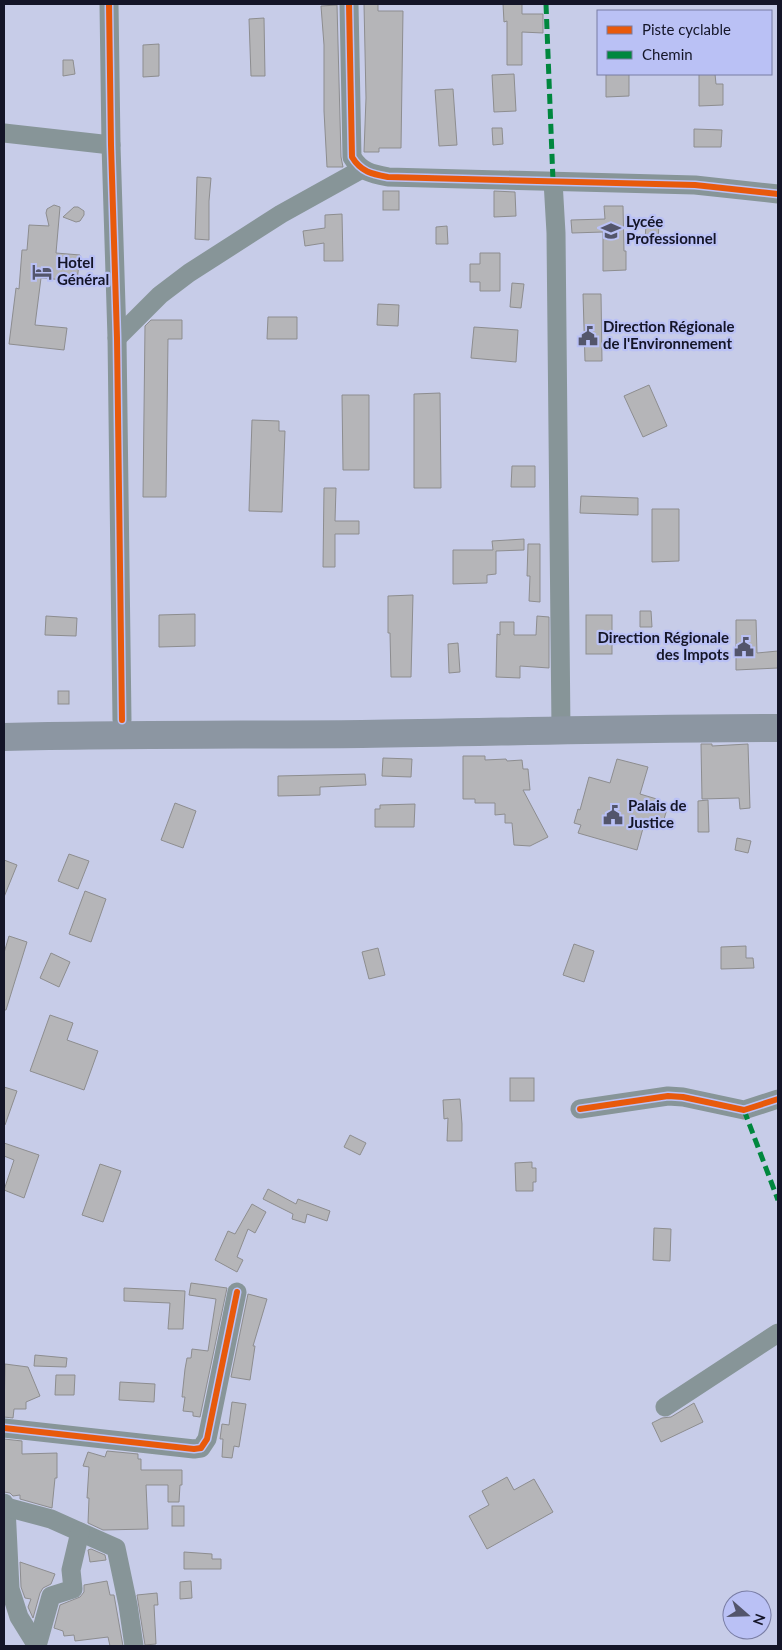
<svg xmlns="http://www.w3.org/2000/svg" width="782" height="1650" viewBox="0 0 782 1650" font-family="Lato,sans-serif">
<style>
.building{fill:#b5b5b8;stroke:#8d8d8f}
.lines{fill:none;stroke-linecap:round;stroke-linejoin:round}
.minor{stroke:#879598;stroke-width:19}
.highway{stroke:#8c96a2;stroke-width:28}
.quiet{stroke:#00873e;stroke-width:5;stroke-dasharray:10 5;stroke-linecap:butt}
.cycleway-casing{stroke:#bac1f5;stroke-width:9}
.cycleway{stroke:#e8590c;stroke-width:6}
.labels{text-anchor:middle;stroke-width:4.5;stroke-linejoin:round;paint-order:stroke}
.poi-label{font-size:15px;font-weight:bold;fill:#141528;stroke:#bac1f5;text-anchor:start}
</style>
<rect width="100%" height="100%" fill="#c7cce8"/>
<!-- building -->
<g class="building">
<polygon points="364,4 378,4 378,11 403,11 401,148 379,148 379,152 364,152 366,98"/>
<polygon points="503,4 522,4 522,14 543,14 543,33 522,32 522,65 507,65 507,21 504,22"/>
<polygon points="337,5 341,157 343,167 327,167 324,111 324,45 321,6"/>
<polygon points="264,18 265,76 251,76 249,19"/>
<polygon points="159,44 159,76 143,77 143,45"/>
<polygon points="63,60 73,60 75,74 63,76"/>
<polygon points="514,74 516,111 494,112 492,75"/>
<polygon points="606,74 629,74 629,96 606,97"/>
<polygon points="699,74 715,74 716,84 723,84 723,105 699,106"/>
<polygon points="453,89 457,145 439,146 435,90"/>
<polygon points="492,128 502,128 503,144 493,145"/>
<polygon points="694,129 722,130 721,147 694,147"/>
<polygon points="197,177 211,178 209,201 209,240 195,239"/>
<rect x="383" y="191" width="16" height="19"/>
<polygon points="494,191 515,192 516,216 494,217"/>
<polygon points="54,205 60,207 56,253 80,255 77,281 41,278 35,325 67,328 64,350 9,344 16,288 19,289 22,250 27,250 29,225 49,226 46,213 47,209"/>
<polygon points="604,206 623,206 624,251 626,251 626,270 603,271 603,232 572,233 571,220 605,219"/>
<polygon points="74,207 78,207 84,211 84,215 80,221 76,222 63,217"/>
<polygon points="342,214 343,261 324,261 324,243 305,246 303,231 325,228 325,215"/>
<polygon points="646,225 659,225 658,241 645,240"/>
<polygon points="447,226 448,244 436,244 436,227"/>
<polygon points="480,253 500,253 500,291 480,291 480,282 470,282 470,264 480,264"/>
<polygon points="512,283 524,284 521,308 510,307"/>
<polygon points="583,294 601,294 602,361 585,361"/>
<polygon points="378,304 399,305 398,326 377,325"/>
<polygon points="268,317 297,317 297,339 267,339"/>
<polygon points="151,320 182,320 182,339 168,339 166,497 143,497 145,326"/>
<polygon points="474,327 518,330 516,362 471,358"/>
<polygon points="649,385 667,426 643,437 624,396"/>
<polygon points="440,393 441,488 414,488 414,394"/>
<polygon points="342,395 369,395 369,470 343,470"/>
<polygon points="252,420 279,421 279,431 285,431 282,512 249,511"/>
<polygon points="512,466 535,466 535,487 511,487"/>
<polygon points="324,488 336,488 335,521 359,521 359,534 335,534 335,567 323,567"/>
<polygon points="581,496 638,498 638,515 580,513"/>
<polygon points="652,509 679,509 679,561 652,562"/>
<polygon points="524,539 524,550 496,551 496,574 487,575 487,583 453,584 453,550 493,550 492,541"/>
<polygon points="528,544 540,544 540,602 529,601 530,576 527,576"/>
<polygon points="413,595 411,677 391,677 390,633 388,633 388,596"/>
<polygon points="640,611 651,611 652,627 640,627"/>
<polygon points="195,614 195,646 159,647 159,615"/>
<rect x="586" y="615" width="26" height="39"/>
<polygon points="46,616 77,618 76,636 45,635"/>
<polygon points="537,616 549,617 549,668 520,666 520,678 496,677 497,634 500,635 500,622 514,622 514,635 536,635"/>
<polygon points="736,620 756,620 757,653 778,651 778,668 736,670"/>
<polygon points="458,643 460,672 449,673 448,644"/>
<rect x="58" y="691" width="11" height="13"/>
<polygon points="701,744 712,744 712,746 748,744 750,808 740,809 739,798 702,799"/>
<polygon points="463,756 485,756 485,760 506,759 507,761 522,760 523,769 528,769 530,790 523,790 548,837 530,846 514,845 512,823 505,823 505,814 495,815 495,803 475,803 475,799 463,799"/>
<polygon points="383,758 412,759 411,777 382,776"/>
<polygon points="617,759 648,767 640,794 660,800 658,807 667,809 662,826 645,821 637,850 578,833 581,825 574,823 578,809 580,810 589,777 610,783"/>
<polygon points="365,774 366,785 320,787 320,795 278,796 278,776"/>
<polygon points="708,800 709,832 698,832 698,801"/>
<polygon points="175,803 196,811 183,848 161,840"/>
<polygon points="415,804 414,827 375,827 375,809 380,809 380,805"/>
<polygon points="737,838 751,841 748,853 735,850"/>
<polygon points="69,854 89,861 78,889 58,881"/>
<polygon points="4,860 17,865 4,897"/>
<polygon points="85,891 106,899 91,942 69,934"/>
<polygon points="9,936 27,942 6,1010 4,1010 4,953"/>
<polygon points="574,944 594,951 584,982 563,975"/>
<polygon points="746,946 746,958 753,958 754,968 721,969 721,947"/>
<polygon points="378,948 385,975 369,979 362,952"/>
<polygon points="51,953 70,962 59,987 40,978"/>
<polygon points="50,1015 73,1023 67,1040 98,1051 84,1090 30,1071"/>
<rect x="510" y="1078" width="24" height="23"/>
<polygon points="4,1087 17,1091 5,1125 4,1125"/>
<polygon points="460,1099 462,1124 462,1141 447,1141 448,1118 444,1119 443,1100"/>
<polygon points="350,1135 366,1143 360,1155 344,1147"/>
<polygon points="4,1143 39,1155 24,1198 4,1190 14,1160 4,1156"/>
<polygon points="532,1162 532,1168 536,1168 536,1182 533,1182 533,1191 516,1191 515,1163"/>
<polygon points="100,1164 121,1171 103,1222 82,1215"/>
<polygon points="268,1189 296,1204 298,1199 330,1211 327,1221 307,1214 305,1223 292,1219 293,1214 263,1199"/>
<polygon points="252,1204 266,1212 255,1233 248,1229 237,1257 243,1260 237,1272 215,1260 228,1231 235,1234"/>
<polygon points="654,1228 671,1229 670,1261 653,1260"/>
<polygon points="191,1283 227,1288 200,1417 193,1416 193,1412 183,1411 185,1397 182,1397 185,1369 187,1358 191,1358 192,1349 208,1351 216,1299 189,1295"/>
<polygon points="124,1288 185,1291 183,1329 168,1329 170,1303 124,1301"/>
<polygon points="248,1294 267,1299 253,1346 255,1346 250,1380 231,1377"/>
<polygon points="35,1355 67,1358 66,1367 34,1366"/>
<polygon points="5,1364 28,1367 40,1396 26,1402 26,1409 14,1409 13,1418 4,1417"/>
<polygon points="56,1375 75,1375 74,1395 55,1395"/>
<polygon points="120,1382 155,1384 154,1402 119,1400"/>
<polygon points="232,1402 246,1404 239,1447 234,1446 232,1458 222,1457 223,1439 220,1439 222,1424 229,1425"/>
<polygon points="694,1403 703,1422 661,1442 652,1423 662,1418 671,1417"/>
<polygon points="4,1439 22,1441 22,1454 57,1453 57,1478 55,1478 52,1508 20,1499 20,1495 13,1496 10,1493 4,1492"/>
<polygon points="107,1451 138,1454 138,1459 141,1459 141,1470 182,1470 182,1485 180,1485 179,1502 168,1502 168,1485 146,1485 148,1529 103,1530 88,1523 89,1498 87,1498 89,1467 83,1466 88,1452 105,1457"/>
<polygon points="507,1477 514,1490 534,1479 553,1512 487,1549 469,1516 489,1505 482,1491"/>
<rect x="172" y="1506" width="12" height="20"/>
<polygon points="91,1549 105,1555 106,1560 90,1562 88,1550"/>
<polygon points="184,1552 212,1554 212,1559 221,1559 221,1569 184,1569"/>
<polygon points="20,1562 55,1574 51,1584 43,1588 40,1593 33,1618 28,1607 31,1599 25,1598 21,1587"/>
<polygon points="107,1581 110,1595 114,1595 123,1646 110,1646 108,1637 75,1641 74,1635 64,1636 63,1631 54,1628 60,1605 80,1597 84,1592 84,1585"/>
<polygon points="191,1581 192,1598 180,1599 180,1582"/>
<polygon points="157,1593 158,1605 154,1605 156,1644 145,1645 137,1595"/>
</g>
<g class="lines">
<!-- minor -->
<g class="minor">
<polyline points="109,4 111,145 117,338 122,720"/>
<path d="M349 4 352 157C361 172 372 174 388 177L695 185 778 194"/>
<polyline points="4,133 111,145"/>
<polyline points="553,181 556,233 561,730"/>
<polyline points="117,338 160,295 189,273 281,214 362,169"/>
<polyline points="580,1109 668,1096 683,1097 744,1110 778,1099"/>
<polyline points="665,1407 778,1333"/>
<polyline points="4,1428 194,1449 201,1448 207,1439 237,1292"/>
<polyline points="4,1503 6,1507 10,1589 19,1617 37,1646"/>
<polyline points="6,1507 51,1519 116,1548 128,1605 134,1646"/>
<polyline points="37,1646 51,1596 73,1589 71,1570 80,1532"/>
</g>
<!-- highway -->
<path class="highway" d="M4 737C123 734 242 735 362 734 501 732 639 728 778 728"/>
<!-- quiet -->
<g class="quiet">
<polyline points="546,4 553,181"/>
<polyline points="744,1110 778,1200"/>
</g>
<defs>
<g id="cycleway">
<polyline points="109,4 111,145 117,338 122,720"/>
<path d="M349 4 352 157C361 172 372 174 388 177L695 185 778 194"/>
<polyline points="580,1109 668,1096 683,1097 744,1110 778,1099"/>
<polyline points="4,1428 194,1449 201,1448 207,1439 237,1292"/>
</g>
</defs>
<!-- cycleway casing -->
<use href="#cycleway" class="cycleway-casing"/>
<!-- cycleway -->
<use href="#cycleway" class="cycleway"/>
</g>
<!-- icons -->
<defs>
<symbol id="university-bare" viewBox="-9 -9 18 18"><path d="M0-5L7-2L0 1L-7-2ZM-4 1L0 2.5L4 1V4Q0 6-4 4Z" fill="#53556b" stroke="#bac1f5" stroke-width="2.5" paint-order="stroke"/></symbol>
<symbol id="hotel-bare" viewBox="-9 -9 18 18"><path d="M-6-4.5h1.5V1H6V5H4.5V3h-9V5H-6ZM-4 0a1.8 1.8 0 1 1 3.6 0ZM.5 0V-2.5h3Q6-2.5 6 0Z" fill="#53556b" stroke="#bac1f5" stroke-width="2.5" paint-order="stroke"/></symbol>
<symbol id="civic-bare" viewBox="-9 -9 18 18"><path d="M-.6-6.5H3V-4.5H.6V-3L4-1V1h2V6H-6V1h2V-1L-.6-3ZM-1.2 2.5V6h2.4V2.5Z" fill="#53556b" stroke="#bac1f5" stroke-width="2.5" paint-order="stroke"/></symbol>
</defs>
<g fill-rule="evenodd">
<use href="#university-bare" x="597" y="217" width="28" height="28"/>
<use href="#hotel-bare" x="28" y="258" width="28" height="28"/>
<use href="#civic-bare" x="574" y="322" width="28" height="28"/>
<use href="#civic-bare" x="730" y="633" width="28" height="28"/>
<use href="#civic-bare" x="599" y="801" width="28" height="28"/>
</g>
<g class="labels">
<!-- poi labels -->
<g class="poi-label">
<text x="626" y="227">Lycée<tspan x="626" dy="17">Professionnel</tspan></text>
<text x="57" y="268">Hotel<tspan x="57" dy="17">Général</tspan></text>
<text x="603" y="332">Direction Régionale<tspan x="603" dy="17">de l'Environnement</tspan></text>
<text x="729" y="643" text-anchor="end">Direction Régionale<tspan x="729" dy="17">des Impots</tspan></text>
<text x="628" y="811">Palais de<tspan x="628" dy="17">Justice</tspan></text>
</g>
</g>
<!-- border -->
<rect width="782" height="1650" fill="none" stroke="#141528" stroke-width="10"/>
<!-- legend -->
<rect x="597" y="10" width="175" height="65" fill="#bac1f5" stroke="#787ca3"/>
<rect x="607" y="26" width="25" height="8" fill="#e8590c" stroke="#787ca3"/>
<text x="642" y="35" font-size="15" fill="#141528">Piste cyclable</text>
<rect x="607" y="51" width="25" height="8" fill="#00873e" stroke="#787ca3"/>
<text x="642" y="60" font-size="15" fill="#141528">Chemin</text>
<!-- north arrow -->
<g transform="translate(747 1615) rotate(110)"><circle r="24" fill="#bac1f5" stroke="#787ca3"/>
<path d="M0-4L9 19L0 12L-9 19Z" fill="#53556b"/>
<text y="-8" font-size="14" font-weight="bold" text-anchor="middle" fill="#141528">N</text>
</g>
</svg>
